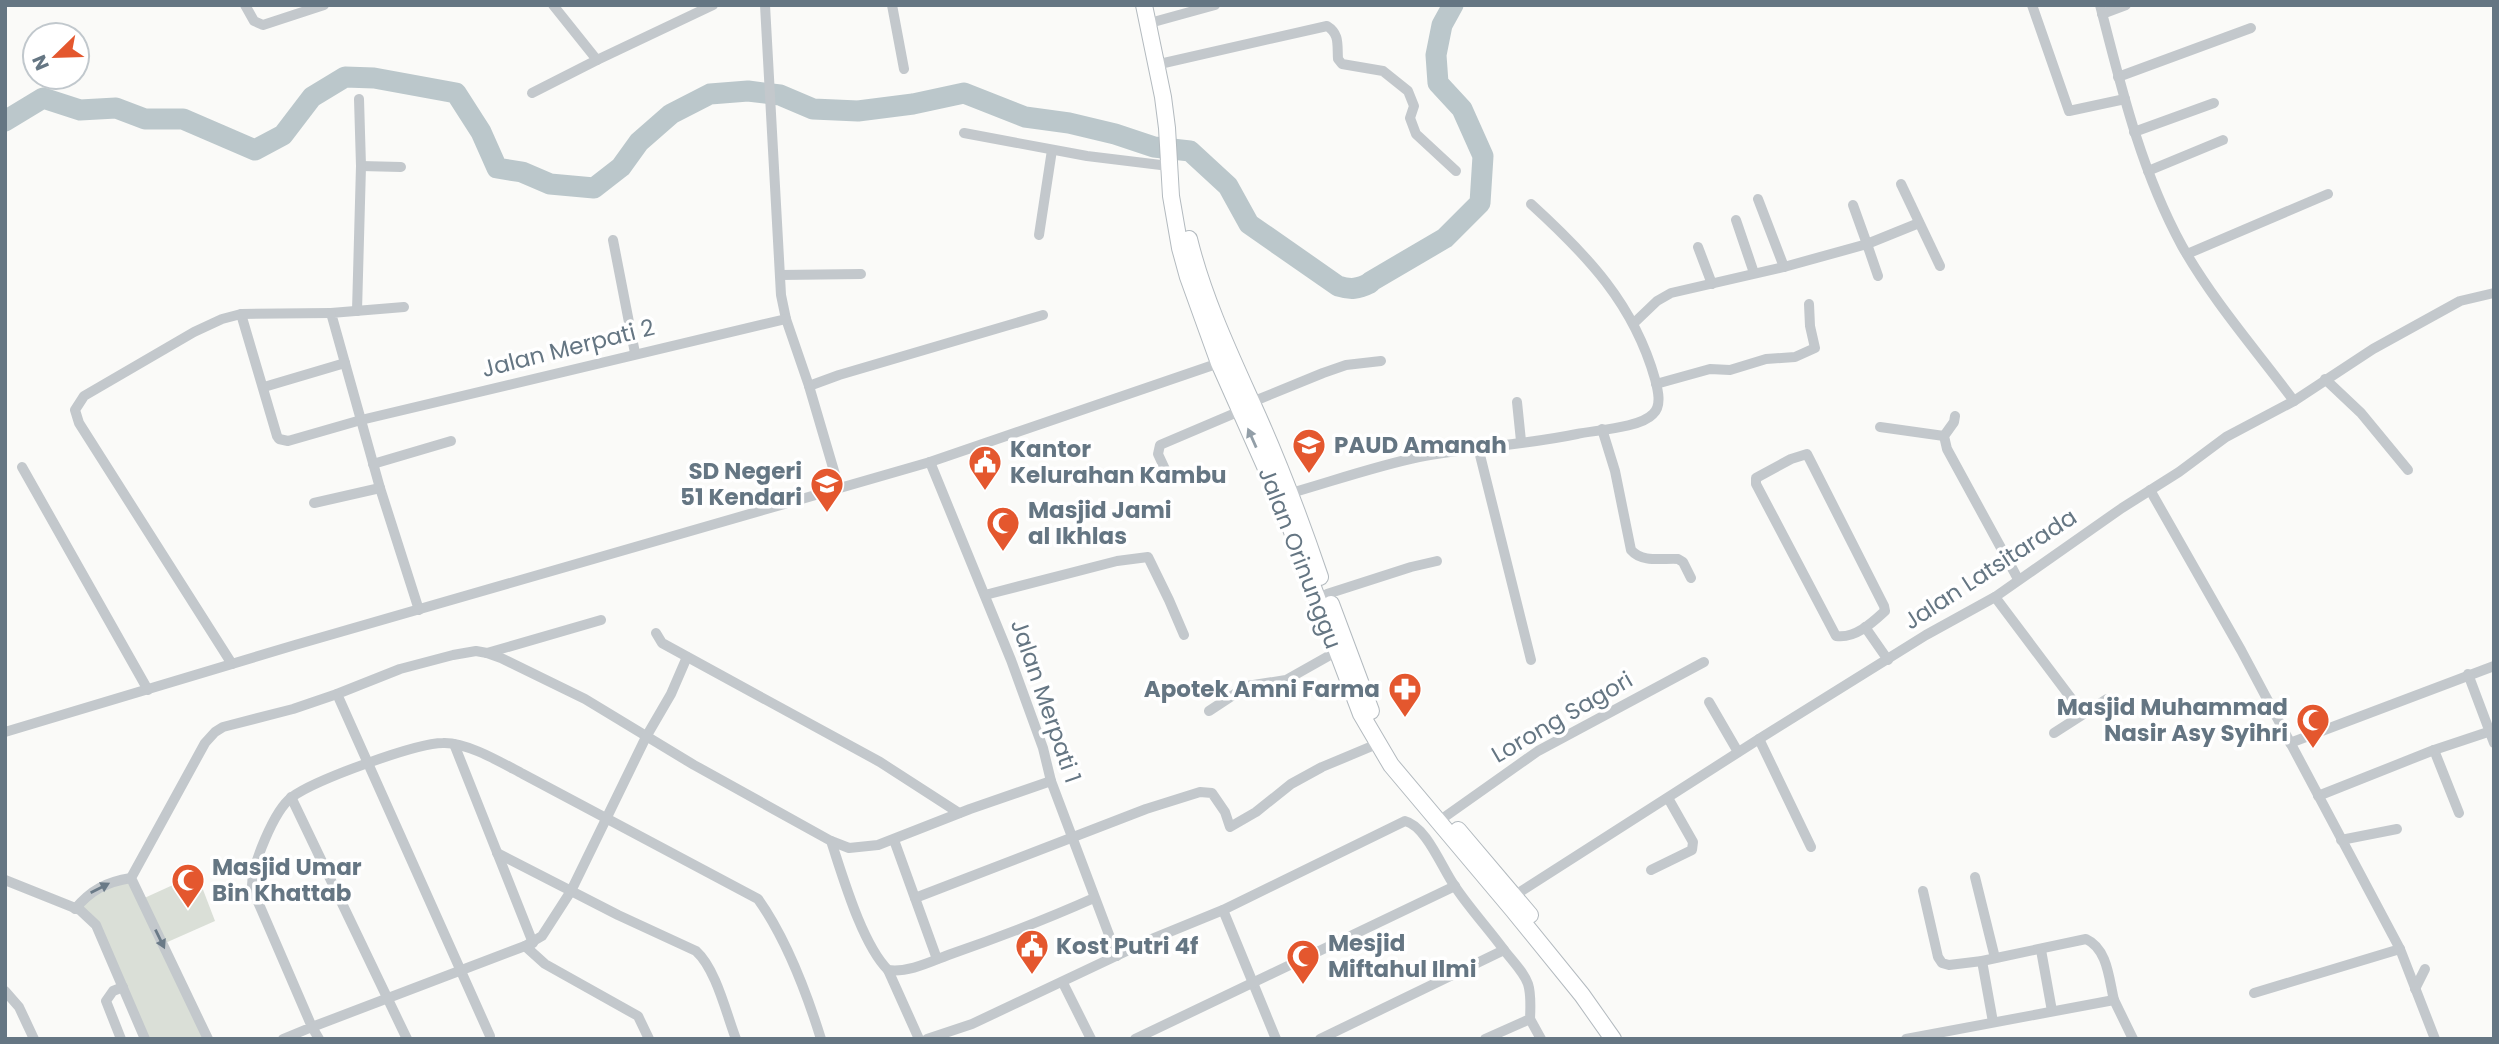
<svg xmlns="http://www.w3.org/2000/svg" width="2499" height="1044" viewBox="0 0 2499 1044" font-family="Poppins,sans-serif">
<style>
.green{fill:#dadfd7}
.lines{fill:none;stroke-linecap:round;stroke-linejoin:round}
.river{stroke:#bbc7cb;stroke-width:21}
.secondary-casing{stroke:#b3babf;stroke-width:18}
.street{stroke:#c3c8cc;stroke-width:10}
.secondary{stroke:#fff;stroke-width:16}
.oneway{fill:#939fa8}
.oneway2{fill:#6a7a87}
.labels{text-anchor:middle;stroke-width:7;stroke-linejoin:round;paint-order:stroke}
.street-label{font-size:23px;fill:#657683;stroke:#fff}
.poi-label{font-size:23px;font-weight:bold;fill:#657683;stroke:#fff;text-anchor:start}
</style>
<rect width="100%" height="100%" fill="#fafaf8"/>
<!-- green -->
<polygon class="green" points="197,874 215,921 163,944 208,1039 146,1039 123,987 81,906 94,890 131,878 140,900"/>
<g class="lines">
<!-- river -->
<g class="river">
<path d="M5 121 43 98 80 110 116 108 145 119H183L255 150 283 135 312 97 345 77 374 78 456 93 481 132 497 168 522 172 550 184 594 188 621 167 639 142 671 114 710 94 748 91 780 95 813 109 858 111 913 104 964 93 1025 117 1069 123 1115 134 1154 147 1190 151 1228 186 1249 224 1338 286C1351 290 1358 289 1370 283"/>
<polyline points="1370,282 1445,238 1480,203 1483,156 1462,109 1438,83 1436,55 1442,25 1453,5"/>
</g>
<defs>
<g id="secondary">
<polyline points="1144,5 1163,97 1167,128 1171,196 1180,248 1188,277 1219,363 1280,500 1361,714 1391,765 1513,910 1582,995 1613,1039"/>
<path d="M1189 239C1203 296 1228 350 1252 403 1278 460 1300 518 1320 577"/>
<polyline points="1331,604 1371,711"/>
<polyline points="1458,830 1530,915"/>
</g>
</defs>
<!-- secondary casing -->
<use href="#secondary" class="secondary-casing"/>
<!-- street -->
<g class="street">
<polyline points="245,5 254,21 263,25 324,5"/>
<polyline points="553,5 597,60 713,5"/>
<polyline points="765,5 781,295 786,319 809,386 839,488"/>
<polyline points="892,5 904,69"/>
<polyline points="2032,5 2069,111 2125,99"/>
<path d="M2100 5C2121 87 2141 171 2182 246 2213 301 2256 350 2294 401"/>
<polyline points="2102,14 2126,5"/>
<polyline points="1157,21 1215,5"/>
<path d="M1164 63 1327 26C1340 34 1337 45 1338 59L1342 64 1383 71 1408 91 1414 106 1410 118 1416 134 1456 171"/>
<polyline points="2118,77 2251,28"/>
<polyline points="532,93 597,60"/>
<polyline points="2134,132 2214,103"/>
<polyline points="964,133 1087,156 1169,166"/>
<polyline points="361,166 401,167"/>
<polyline points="2148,171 2223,140"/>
<polyline points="1901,184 1940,266"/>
<polyline points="1758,199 1784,267"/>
<polyline points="1853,205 1867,244 1919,223"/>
<polyline points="1736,220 1754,273"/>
<polyline points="1039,235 1052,150"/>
<polyline points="613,240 635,353"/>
<polyline points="1698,247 1712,284"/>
<polyline points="2187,254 2328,194"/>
<polyline points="780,275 861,274"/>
<polyline points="404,307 331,313 380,488 419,610"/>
<polyline points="357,311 361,166 359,99"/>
<polyline points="241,314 277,436 279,439 288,441 361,420 786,319"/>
<polyline points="1634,323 1657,301 1671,293 1784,267 1867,244 1878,276"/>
<polyline points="2325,379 2361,413 2408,470"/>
<polyline points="1656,384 1710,369 1730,370 1766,359 1795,357 1815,348 1810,326 1809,304"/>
<polyline points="809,386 839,375 1043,315"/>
<polyline points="264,387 345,363"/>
<polyline points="1252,402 1323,373 1346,365 1381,361"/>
<polyline points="1517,402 1521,441"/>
<polyline points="1955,416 1954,422 1944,436 1947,449 2018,579"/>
<polyline points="1880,427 1944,436"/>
<path d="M1602 429 1615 471 1631 550C1642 563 1663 558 1678 559L1683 562 1691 578"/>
<polyline points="1478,447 1531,660"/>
<path d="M1807 454 1884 606 1885 611C1872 623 1855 639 1836 636L1756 484V478L1791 459Z"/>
<polyline points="930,462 1011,660 1043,748 1051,781 1117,956"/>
<polyline points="373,464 451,441"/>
<polyline points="22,467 148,690"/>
<polyline points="1170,480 1158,454 1160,445 1240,411"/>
<polyline points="2150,490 2241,650 2400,949 2435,1039"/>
<path d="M1291 493C1333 481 1376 466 1419 457 1472 447 1525 445 1577 434 1596 430 1640 428 1653 414 1662 406 1658 390 1655 379 1634 304 1587 255 1531 204"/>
<polyline points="314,503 380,488"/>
<polyline points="1327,594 1411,567 1437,561"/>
<polyline points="985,595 1117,561 1148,557 1169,600 1184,635"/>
<polyline points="1995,597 2083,714"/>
<polyline points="1865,627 1888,660"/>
<polyline points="656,633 662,643 880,762 959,813"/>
<polyline points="487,653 601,620"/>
<polyline points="232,664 79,423 75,410 84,396 194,332 222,319 241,314 331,313"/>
<polyline points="2468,674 2494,743"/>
<polyline points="1709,702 1738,752"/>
<polyline points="1209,711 1247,686 1286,680 1341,649"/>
<polyline points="5,732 295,645 930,462 1225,361"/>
<polyline points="2054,733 2107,699"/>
<polyline points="1759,739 1811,847"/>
<polyline points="2290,743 2494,666"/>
<polyline points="454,744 533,943"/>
<polyline points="2434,750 2459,813"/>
<polyline points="2318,796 2434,750 2494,730"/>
<polyline points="291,797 407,1039"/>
<polyline points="1446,816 1538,751 1704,662"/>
<polyline points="894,840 937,959"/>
<polyline points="2341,840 2397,829"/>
<polyline points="831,841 849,848 878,845 970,809 1051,781"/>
<path d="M497 853 618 915 696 951C716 969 726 1013 736 1039"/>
<polyline points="1651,870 1692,850 1693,842 1668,798"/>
<polyline points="1975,877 1995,958"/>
<polyline points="5,880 80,910 96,925 145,1039"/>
<path d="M1923 891 1938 957 1942 963 1949 965 1982 961 2086 939C2108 949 2109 980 2114 1000"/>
<polyline points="915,898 1146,809 1200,792 1212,793 1225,812 1230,827 1256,812 1291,784 1322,767 1377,744"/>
<polyline points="1509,899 1759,739 1926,635 1995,597 2122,508 2179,472 2226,437 2294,401 2373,349 2460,301 2494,293"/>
<path d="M75 909C91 890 106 882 131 878"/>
<polyline points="1223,910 1276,1039"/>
<polyline points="525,946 545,964 638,1016 649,1039"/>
<polyline points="2041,950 2052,1011"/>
<polyline points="1982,961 1993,1022"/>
<polyline points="888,970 919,1039"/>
<polyline points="1063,983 1091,1039"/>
<polyline points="2415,989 2425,969"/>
<polyline points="5,991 19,1007 34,1039"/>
<polyline points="2254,993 2400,949"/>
<polyline points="1530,1019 1541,1039"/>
<path d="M490 1036 337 694 400 669 453 655 476 651 487 653 501 658 585 699 694 765 831 841C843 877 862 944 888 970 909 973 932 961 951 954 1000 937 1047 919 1094 898"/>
<polyline points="121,1039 106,1001 113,991 123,987"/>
<polyline points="208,1039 131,878 205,743 215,732 223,727 293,709 337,694"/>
<path d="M283 1039 312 1027 252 888C251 867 274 810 292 797 315 780 416 743 443 743 467 742 502 763 523 774L758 899C785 937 807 994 821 1039"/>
<polyline points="319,1039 312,1027 525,946 542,936 571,891 646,737 671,694 687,657"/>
<path d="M927 1039 972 1024 1152 939 1223 910 1405 821C1426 826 1442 868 1454 885 1469 908 1488 928 1504 950"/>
<polyline points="1135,1039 1455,886"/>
<path d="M1320 1039 1504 950C1528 980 1532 979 1530 1019L1485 1039"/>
<polyline points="1906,1039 2114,1000 2133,1039"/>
</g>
<!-- secondary -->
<use href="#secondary" class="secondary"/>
</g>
<!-- one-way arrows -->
<defs><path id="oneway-solid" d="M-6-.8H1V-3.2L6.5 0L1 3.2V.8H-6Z" transform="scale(1.75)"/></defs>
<use class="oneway" href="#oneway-solid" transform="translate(1252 438) rotate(-114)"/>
<g class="oneway2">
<use href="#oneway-solid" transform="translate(100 888) rotate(-27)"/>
<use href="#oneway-solid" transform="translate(160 939) rotate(64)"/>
</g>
<!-- icons -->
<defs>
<symbol id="school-pin" viewBox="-11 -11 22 30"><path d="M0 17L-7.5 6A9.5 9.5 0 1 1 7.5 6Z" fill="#e4572e" stroke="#fff"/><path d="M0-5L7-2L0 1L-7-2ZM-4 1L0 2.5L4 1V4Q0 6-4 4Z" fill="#fff"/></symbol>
<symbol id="civic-pin" viewBox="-11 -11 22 30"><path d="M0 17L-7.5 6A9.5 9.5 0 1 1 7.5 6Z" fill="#e4572e" stroke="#fff"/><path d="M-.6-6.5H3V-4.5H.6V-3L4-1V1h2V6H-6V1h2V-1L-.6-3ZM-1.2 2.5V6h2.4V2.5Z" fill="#fff"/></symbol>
<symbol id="mosque-pin" viewBox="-11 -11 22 30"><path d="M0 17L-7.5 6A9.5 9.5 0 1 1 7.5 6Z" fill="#e4572e" stroke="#fff"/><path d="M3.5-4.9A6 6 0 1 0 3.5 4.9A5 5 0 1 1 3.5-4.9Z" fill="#fff"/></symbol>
<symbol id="pharmacy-pin" viewBox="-11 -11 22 30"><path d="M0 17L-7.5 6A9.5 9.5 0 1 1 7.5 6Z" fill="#e4572e" stroke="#fff"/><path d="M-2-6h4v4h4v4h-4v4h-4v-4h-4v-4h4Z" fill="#fff"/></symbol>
</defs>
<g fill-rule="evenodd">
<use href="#school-pin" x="1290" y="426" width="38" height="52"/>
<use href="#civic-pin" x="966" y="443" width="38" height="52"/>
<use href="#school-pin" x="808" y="465" width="38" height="52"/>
<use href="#mosque-pin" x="984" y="504" width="38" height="52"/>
<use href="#pharmacy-pin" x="1386" y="670" width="38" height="52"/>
<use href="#mosque-pin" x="2294" y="701" width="38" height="52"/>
<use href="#mosque-pin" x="169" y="861" width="38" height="52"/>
<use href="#civic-pin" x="1013" y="927" width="38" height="52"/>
<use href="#mosque-pin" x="1284" y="937" width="38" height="52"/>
</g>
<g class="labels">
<!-- street labels -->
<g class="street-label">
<text transform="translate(568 348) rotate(-14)" y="8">Jalan Merpati 2</text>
<text transform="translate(1300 558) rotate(69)" y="8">Jalan Orinunggu</text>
<text transform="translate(1990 569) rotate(-33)" y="8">Jalan Latsitarada</text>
<text transform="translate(1046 701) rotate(71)" y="8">Jalan Merpati 1</text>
<text transform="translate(1562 717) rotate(-30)" y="8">Lorong Sagori</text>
</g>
<!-- poi labels -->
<g class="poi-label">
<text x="1334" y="453">PAUD Amanah</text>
<text x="1010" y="457">Kantor<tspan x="1010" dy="26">Kelurahan Kambu</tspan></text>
<text x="802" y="479" text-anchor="end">SD Negeri<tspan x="802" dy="26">51 Kendari</tspan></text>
<text x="1028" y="518">Masjid Jami<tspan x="1028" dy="26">al Ikhlas</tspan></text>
<text x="1380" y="697" text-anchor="end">Apotek Amni Farma</text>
<text x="2288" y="715" text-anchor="end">Masjid Muhammad<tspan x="2288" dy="26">Nasir Asy Syihri</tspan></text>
<text x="212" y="875">Masjid Umar<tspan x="212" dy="26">Bin Khattab</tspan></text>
<text x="1328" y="951">Mesjid<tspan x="1328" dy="26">Miftahul Ilmi</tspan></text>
<text x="1056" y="954">Kost Putri 4f</text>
</g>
</g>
<!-- border -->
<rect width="2499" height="1044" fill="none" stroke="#657683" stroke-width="14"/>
<!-- north arrow -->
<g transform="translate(56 56) rotate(247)"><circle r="33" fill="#ffffff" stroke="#c1c8cd" stroke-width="2"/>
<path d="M0-5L12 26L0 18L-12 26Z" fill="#e4572e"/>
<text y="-10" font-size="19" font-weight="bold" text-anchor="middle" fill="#657683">N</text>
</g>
</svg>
